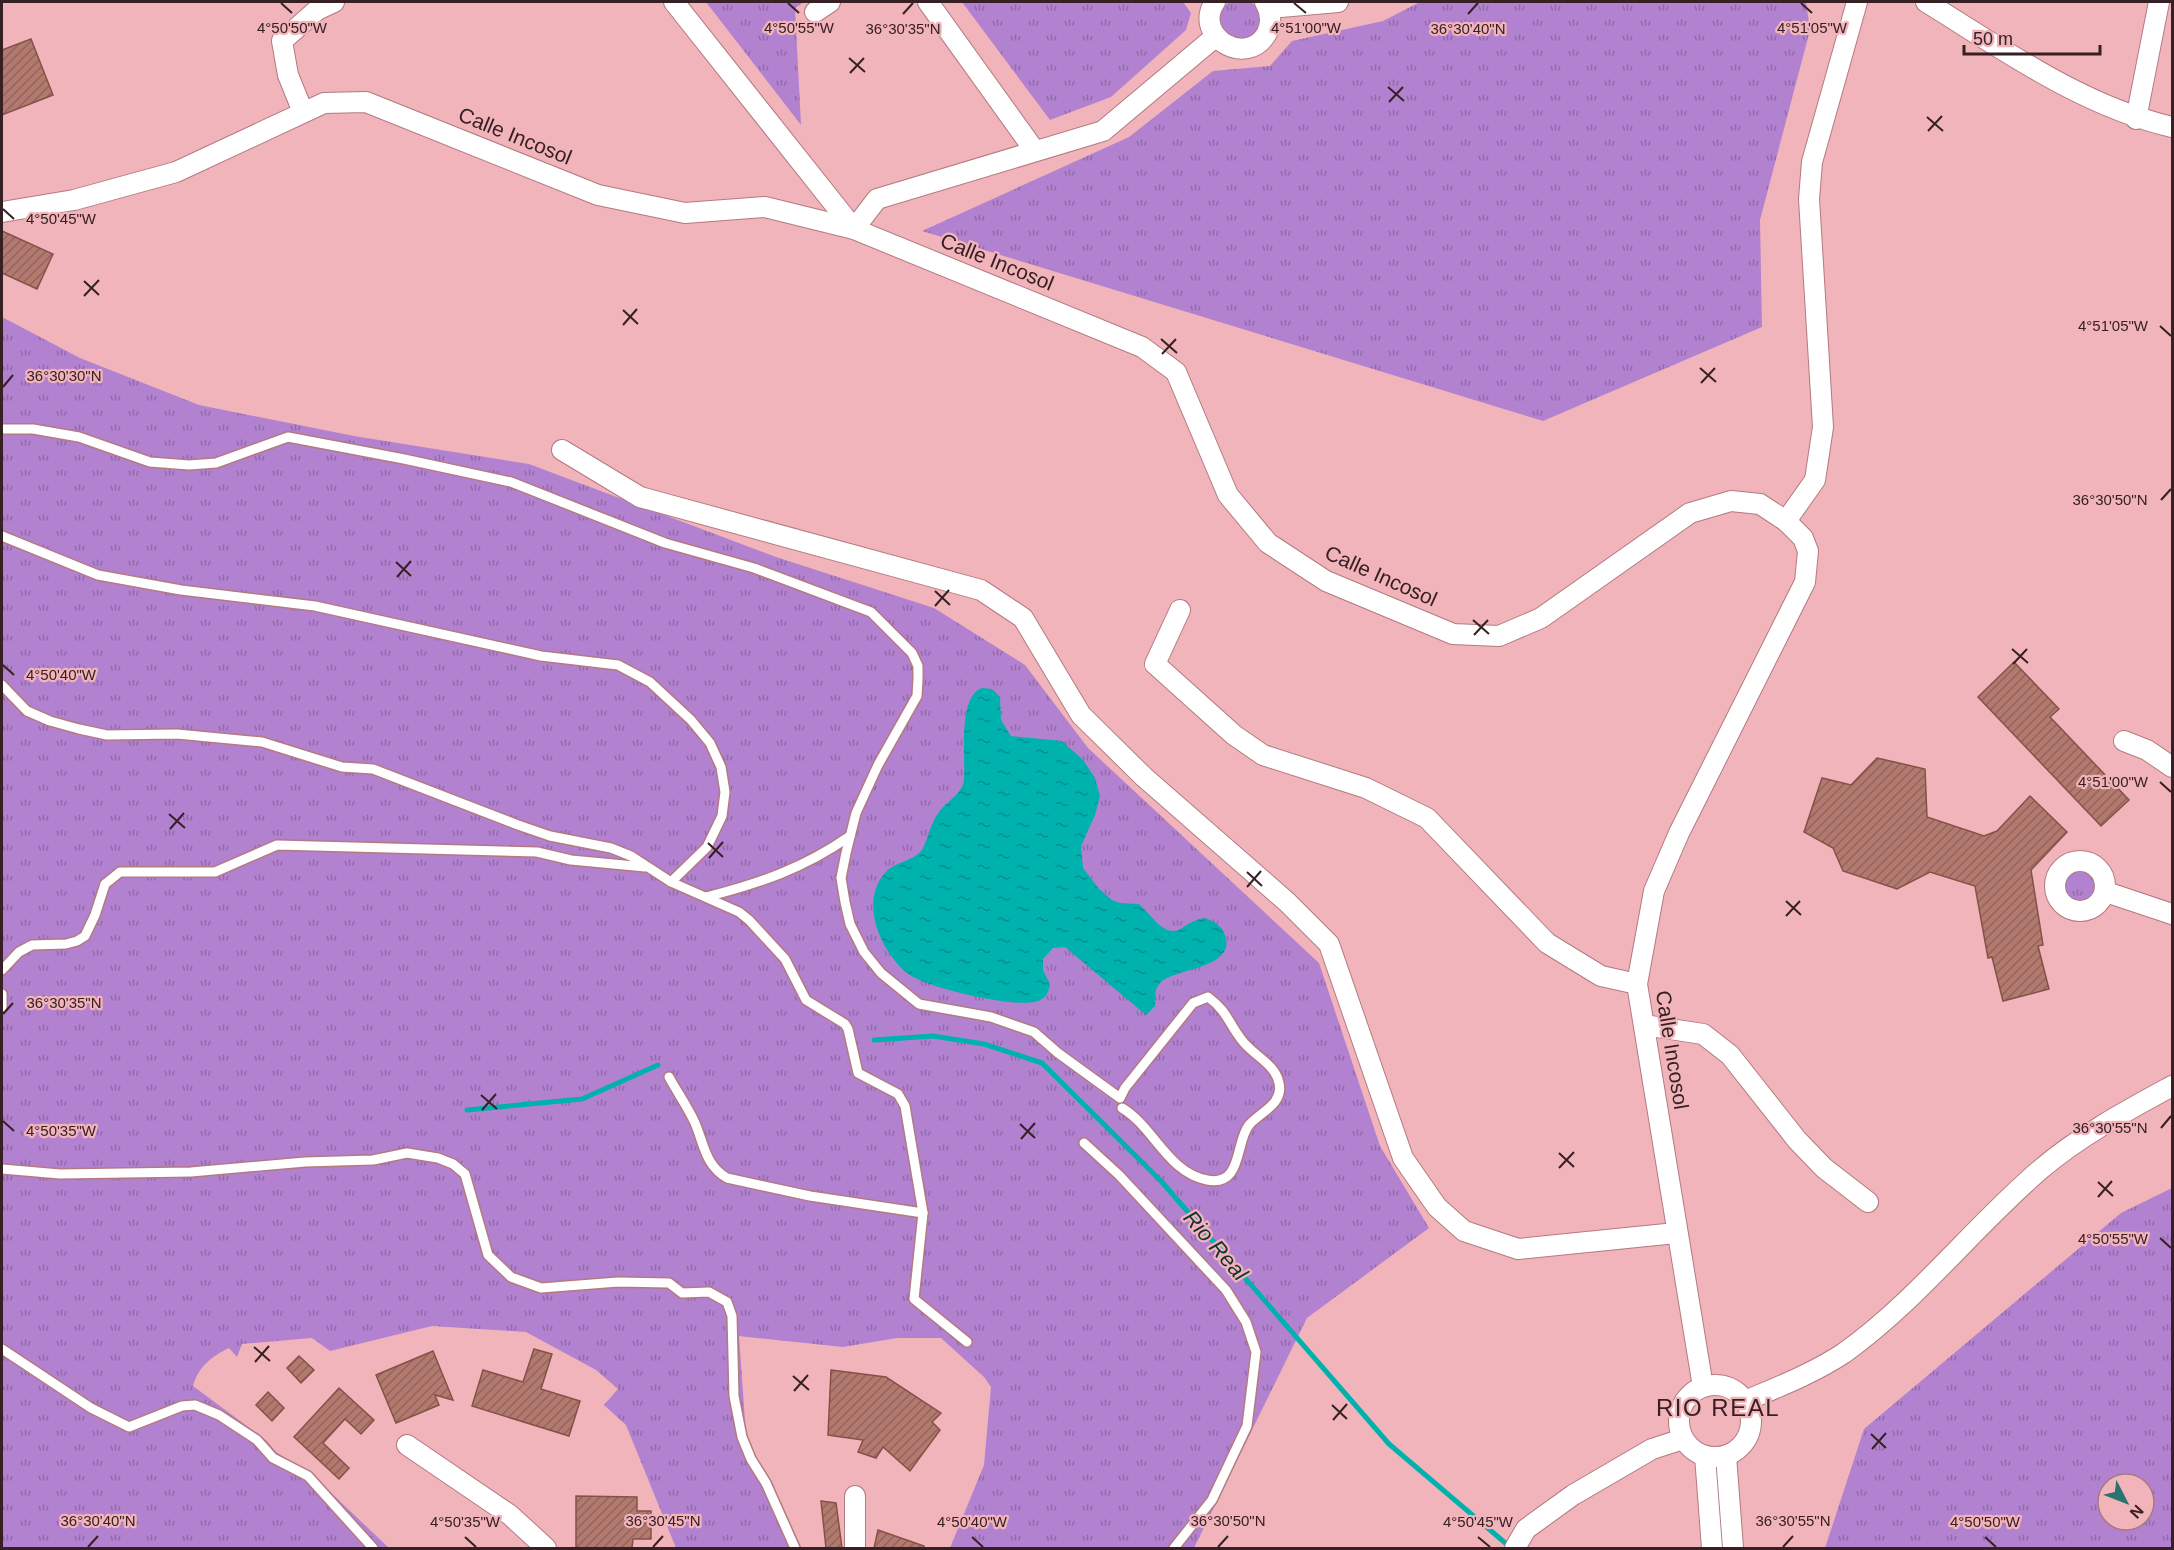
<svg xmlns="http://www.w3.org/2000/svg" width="2174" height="1550" viewBox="0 0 2174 1550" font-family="Arial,sans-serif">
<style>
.grass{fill:url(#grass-tufts);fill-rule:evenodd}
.water{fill:url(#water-ripples)}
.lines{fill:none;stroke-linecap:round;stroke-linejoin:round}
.stream{stroke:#00b2ae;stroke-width:5}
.building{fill:url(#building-hatch);stroke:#855147;stroke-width:1.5}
.service-casing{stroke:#b37a80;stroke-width:12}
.minor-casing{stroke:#b37a80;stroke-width:22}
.service{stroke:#fff;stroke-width:9}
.minor{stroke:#fff;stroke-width:20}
.ticks{fill:none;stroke:#372023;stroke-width:2}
.labels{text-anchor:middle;stroke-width:4.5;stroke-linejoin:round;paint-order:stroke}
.street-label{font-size:21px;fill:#372023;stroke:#f1b4ba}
.water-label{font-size:22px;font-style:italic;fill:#12302f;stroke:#f1b4ba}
.quarter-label{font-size:24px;letter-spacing:1.5px;fill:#372023;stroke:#f1b4ba}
.ticks-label{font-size:15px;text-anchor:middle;fill:#372023;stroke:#f1b4ba;stroke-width:4.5;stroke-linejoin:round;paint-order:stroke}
</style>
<defs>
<pattern id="grass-tufts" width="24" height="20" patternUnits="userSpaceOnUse" patternTransform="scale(1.5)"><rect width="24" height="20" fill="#b282d0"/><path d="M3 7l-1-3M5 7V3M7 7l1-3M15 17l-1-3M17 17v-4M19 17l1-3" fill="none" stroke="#926aa8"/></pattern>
<pattern id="water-ripples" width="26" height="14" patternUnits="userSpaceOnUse" patternTransform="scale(1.5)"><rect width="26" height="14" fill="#00b2ae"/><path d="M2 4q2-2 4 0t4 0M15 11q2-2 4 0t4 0" fill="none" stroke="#03908d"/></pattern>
<pattern id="building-hatch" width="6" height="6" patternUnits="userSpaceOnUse" patternTransform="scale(1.5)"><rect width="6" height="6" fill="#b27a6f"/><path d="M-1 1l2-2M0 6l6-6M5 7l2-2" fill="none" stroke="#92645b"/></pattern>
</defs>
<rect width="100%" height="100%" fill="#f1b4ba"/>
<!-- grass -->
<g class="grass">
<circle cx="1240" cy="19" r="20"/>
<polygon points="706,2 804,2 795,8 801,125"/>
<polygon points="962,2 1183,2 1191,13 1186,30 1111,97 1050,120"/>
<polygon points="1420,2 1806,2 1810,30 1760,220 1762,327 1543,421 922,231 1129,137 1213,71 1270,66 1292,41 1383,21"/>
<path d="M2 317 80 358 199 405 354 436 529 464 776 557 934 608 1025 665 1088 748 1319 963 1380 1146 1429 1228 1307 1318 1194 1548H950L984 1465 991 1387 984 1377 941 1338H897L843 1347 739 1336 746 1435 796 1548H676L626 1425 604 1405 618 1389 596 1370 526 1332 432 1326 330 1351 312 1338 242 1344 237 1357 229 1348C212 1356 198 1367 193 1386L267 1441 276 1452 310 1473 389 1548H2Z"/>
<circle cx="2079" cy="887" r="16"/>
<path d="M2172 1188V1548H1825L1864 1429 2121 1213ZM2108 1484H2144V1520H2108Z"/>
</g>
<!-- water -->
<path class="water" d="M982 688 992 689 1000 697 1001 720 1011 736 1062 741 1083 760 1095 778 1100 796 1095 815 1081 846 1083 868 1099 889 1112 900 1120 903 1139 904C1150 913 1165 940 1182 928 1189 923 1195 920 1204 918 1213 920 1222 926 1225 935 1237 969 1174 968 1160 983 1154 990 1155 998 1155 1006L1146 1015 1065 947 1053 948 1043 959V970L1050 984C1049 992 1046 998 1038 1001 1015 1009 929 988 910 975 882 955 859 904 884 874 893 862 912 862 922 850 929 837 930 824 939 812 946 802 963 793 964 780 966 759 957 697 982 688Z"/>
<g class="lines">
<!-- stream -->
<g class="stream">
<polyline points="874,1040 933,1036 984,1044 1042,1063 1161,1181 1389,1444 1510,1547"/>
<polyline points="467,1110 582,1099 658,1065"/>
</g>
</g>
<!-- building -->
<g class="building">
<polygon points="31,39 53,95 2,115 2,50"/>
<polygon points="2,231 53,254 37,289 2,273"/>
<polygon points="2014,662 2059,709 2050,717 2129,800 2101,826 1978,697"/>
<polygon points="1877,758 1925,769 1927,817 1984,836 1997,831 2030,796 2067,832 2031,870 2043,945 2038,946 2049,989 2003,1001 1992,957 1988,958 1975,886 1930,872 1897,889 1843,871 1833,848 1804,832 1822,778 1851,785"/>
<polygon points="534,1349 552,1354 541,1389 580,1401 569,1436 472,1406 483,1370 523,1382"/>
<polygon points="433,1351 453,1400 435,1395 439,1405 396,1423 376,1375"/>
<polygon points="299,1356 314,1370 301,1383 287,1368"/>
<polygon points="831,1370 886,1377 941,1413 932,1422 940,1430 910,1471 883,1447 876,1458 858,1452 863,1440 828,1435"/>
<polygon points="339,1388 374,1420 361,1434 345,1419 323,1443 349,1468 339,1479 294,1437"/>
<polygon points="268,1392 284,1408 272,1421 256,1405"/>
<polygon points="576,1496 637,1497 637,1511 651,1511 651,1539 633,1539 632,1548 576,1548"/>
<polygon points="821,1501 836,1503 842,1548 826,1548"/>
<polygon points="878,1530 924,1546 924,1548 874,1548"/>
</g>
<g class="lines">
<defs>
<g id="service">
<path d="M2 429H33L79 437 150 462 189 465 216 463 288 437 404 459 511 482 665 543 754 568 871 612 912 653 918 666V679L917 696 878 765 856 813 846 853 841 878 845 902 850 924 864 952 881 973 919 1004 991 1017 1034 1032 1058 1053 1120 1098 1125 1088 1193 1003 1208 997C1227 1011 1228 1022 1241 1039 1252 1055 1275 1063 1279 1083 1284 1104 1260 1112 1249 1125 1235 1142 1243 1187 1207 1180 1168 1173 1153 1126 1122 1108"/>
<polyline points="2,536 98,575 181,590 315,606 541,656 618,665 650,682 691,720 710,743 721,767 725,792 722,816 707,847 671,882"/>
<polyline points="2,685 27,711 50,721 79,729 107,735 177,734 262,742 342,767 373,769 518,825 550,836 611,848 631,856 671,882 739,912 749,920 785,959 806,1000 845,1024 848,1029 858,1073 898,1094 905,1106 923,1213"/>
<path d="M706 897C761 883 804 868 850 836"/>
<polyline points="2,970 19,952 32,945 66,944 77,941 85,936 95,915 105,884 120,872 215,872 277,845 537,852 571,860 645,867"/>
<polyline points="2,994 2,1007"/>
<path d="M669 1077C677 1092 688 1107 695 1123 704 1144 705 1165 727 1178L810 1196 923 1213 914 1299 967 1342"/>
<polyline points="1084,1143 1119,1175 1226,1290 1246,1322 1256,1352 1247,1426 1212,1500 1174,1548"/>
<polyline points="2,1169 60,1174 191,1172 305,1162 373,1160 407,1153 438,1158 453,1164 465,1174 488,1255 511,1277 541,1288 618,1282 669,1283 682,1293 709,1292 727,1302 732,1316 734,1396 742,1437 751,1459 766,1483 795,1548"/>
<polyline points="2,1349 91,1408 129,1427 182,1406 195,1405 219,1415 257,1440 273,1458 308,1476 373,1548"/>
</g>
<g id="minor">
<polyline points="674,2 854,229 877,199 1103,131 1215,37"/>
<polyline points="928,2 1035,151"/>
<path d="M1215 2C1192 36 1247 69 1267 33 1272 22 1271 12 1265 2"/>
<path d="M1926 2C2004 50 2082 106 2172 127"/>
<polyline points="1269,8 1338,2"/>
<polyline points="815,12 830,2"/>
<polyline points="303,112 288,75 282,41 317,10 334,2"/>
<polyline points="2136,119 2159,2"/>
<polyline points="2,212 74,200 176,172 324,103 366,102 598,195 685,213 765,207 854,229 1142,347 1176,372 1228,495 1268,543 1326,581 1453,634 1499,636 1541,618 1690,513 1731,501 1760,504 1786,521 1803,538 1808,551 1805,582 1679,833 1654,891 1637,984 1703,1387"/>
<polyline points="562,450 640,497 981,590 1023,618 1081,715 1144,777 1287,902 1329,944 1403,1158 1437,1207 1464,1231 1518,1249 1676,1233"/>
<polyline points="1786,521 1815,480 1823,427 1809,199 1812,162 1857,2"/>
<polyline points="1180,610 1155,664 1234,735 1263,755 1366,788 1427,818 1547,943 1601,976 1637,984"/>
<polyline points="2124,741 2147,750 2172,767"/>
<circle cx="2080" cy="886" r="25"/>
<polyline points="2106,892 2172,914"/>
<polyline points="1644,1025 1703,1034 1730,1055 1797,1140 1824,1168 1868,1202"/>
<circle cx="1715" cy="1421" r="36"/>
<path d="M1745 1401C1778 1387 1814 1373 1844 1353 1918 1300 1973 1227 2041 1169 2081 1135 2128 1110 2172 1086"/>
<polyline points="407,1445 510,1515 546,1548"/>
<polyline points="1705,1456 1712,1548"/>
<polyline points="1726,1456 1733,1548"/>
<polyline points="855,1548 855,1496"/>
<polyline points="1515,1548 1526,1529 1573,1495 1652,1449 1683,1439"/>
</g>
</defs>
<!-- service casing -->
<use href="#service" class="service-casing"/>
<!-- minor casing -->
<use href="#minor" class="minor-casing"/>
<!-- service -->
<use href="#service" class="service"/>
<!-- minor -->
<use href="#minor" class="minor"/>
</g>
<!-- ticks -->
<path class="ticks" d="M281 3 292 13M788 3 799 13M1294 3 1306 13M1801 3 1812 13M903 14 913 3M1468 14 1478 3M849 58 865 72M850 73 864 58M1388 87 1404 101M1389 102 1403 87M1927 117 1943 131M1928 131 1942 116M3 209 14 219M84 281 99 295M84 296 99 280M623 310 638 324M623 325 637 309M2160 326 2171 336M1161 339 1177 353M1162 354 1176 339M1700 368 1716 382M1701 383 1715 368M3 387 13 375M2161 500 2171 489M396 562 411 576M397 577 411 561M935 591 950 605M935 606 949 590M1473 620 1489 634M1474 635 1488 620M2012 649 2028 663M2013 664 2027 649M3 665 14 675M2160 782 2171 792M169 814 185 828M170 829 184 813M708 843 723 857M709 858 723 842M1247 872 1262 886M1247 887 1261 871M1786 901 1801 915M1786 916 1800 901M3 1014 13 1003M481 1095 497 1109M482 1110 496 1094M3 1121 14 1131M1020 1124 1035 1138M2161 1128 2171 1116M1021 1139 1035 1123M1559 1153 1574 1167M1559 1168 1574 1152M2098 1182 2113 1196M2098 1197 2112 1181M2160 1238 2171 1248M254 1347 270 1361M255 1362 269 1346M793 1376 809 1390M794 1391 808 1375M1332 1405 1347 1419M1333 1420 1347 1404M1871 1434 1886 1448M1872 1449 1886 1433M465 1537 476 1547M972 1537 983 1547M1478 1537 1490 1547M1985 1537 1996 1547M88 1547 98 1536M653 1547 663 1536M1218 1547 1228 1536M1783 1547 1793 1536"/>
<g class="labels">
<!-- street labels -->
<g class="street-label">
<text transform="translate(515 136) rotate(22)" y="7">Calle Incosol</text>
<text transform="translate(997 262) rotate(22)" y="7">Calle Incosol</text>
<text transform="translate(1381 576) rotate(24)" y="7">Calle Incosol</text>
<text transform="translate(1672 1050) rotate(81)" y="7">Calle Incosol</text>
</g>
<!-- water labels -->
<g class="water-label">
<text transform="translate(1216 1245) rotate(49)" y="8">Rio Real</text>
</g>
<!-- quarter labels -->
<g class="quarter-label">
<text x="1718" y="1416">RIO REAL</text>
</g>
</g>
<g class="ticks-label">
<text x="292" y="33">4°50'50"W</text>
<text x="799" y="33">4°50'55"W</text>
<text x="1306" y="33">4°51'00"W</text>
<text x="1812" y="33">4°51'05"W</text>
<text x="903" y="34">36°30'35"N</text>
<text x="1468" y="34">36°30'40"N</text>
<text x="61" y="224">4°50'45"W</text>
<text x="2113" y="331">4°51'05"W</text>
<text x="64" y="381">36°30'30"N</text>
<text x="2110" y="505">36°30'50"N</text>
<text x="61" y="680">4°50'40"W</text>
<text x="2113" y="787">4°51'00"W</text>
<text x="64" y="1008">36°30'35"N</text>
<text x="2110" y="1133">36°30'55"N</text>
<text x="61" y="1136">4°50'35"W</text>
<text x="2113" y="1244">4°50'55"W</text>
<text x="98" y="1526">36°30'40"N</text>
<text x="663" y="1526">36°30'45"N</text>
<text x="1228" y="1526">36°30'50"N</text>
<text x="1793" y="1526">36°30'55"N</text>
<text x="465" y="1527">4°50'35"W</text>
<text x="972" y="1527">4°50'40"W</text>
<text x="1478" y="1527">4°50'45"W</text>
<text x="1985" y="1527">4°50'50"W</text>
</g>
<!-- border -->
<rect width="2174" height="1550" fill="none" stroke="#372023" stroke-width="6"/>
<!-- north arrow -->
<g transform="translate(2126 1502) rotate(132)"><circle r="28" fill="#f1b4ba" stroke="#a7797e" stroke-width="1.5"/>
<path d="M0-4.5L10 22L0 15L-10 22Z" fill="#297370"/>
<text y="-9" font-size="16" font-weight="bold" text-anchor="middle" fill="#372023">N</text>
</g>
<!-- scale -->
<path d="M1964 45v9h136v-9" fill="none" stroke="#372023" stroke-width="3"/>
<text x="1973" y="45" font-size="18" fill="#372023" stroke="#f1b4ba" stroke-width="4.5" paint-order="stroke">50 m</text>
</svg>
